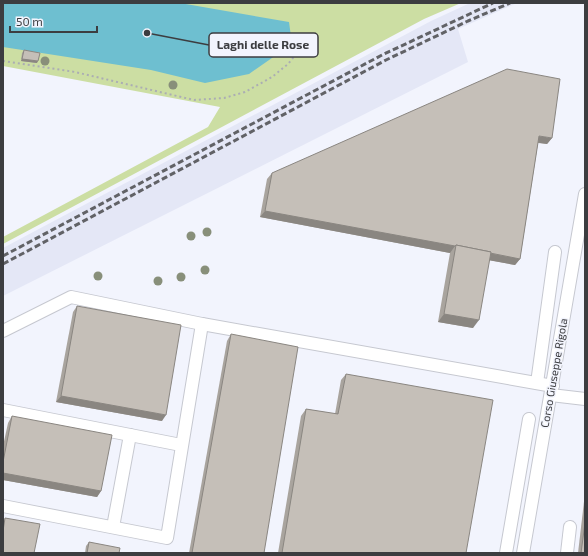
<svg xmlns="http://www.w3.org/2000/svg" width="588" height="556" viewBox="0 0 588 556" font-family="'Exo 2',sans-serif">
<style>
.built{fill:#e4e7f6}
.green{fill:#ccdea3}
.water{fill:#6ebfd0}
.lines{fill:none;stroke-linecap:round;stroke-linejoin:round}
.minor-casing{stroke:#c6c8d0;stroke-width:14}
.path{stroke:#abadb3;stroke-width:2;stroke-dasharray:2 3;stroke-linecap:butt}
.minor{stroke:#fff;stroke-width:12}
.rail{stroke:#616266;stroke-width:3;stroke-dasharray:6 3;stroke-linecap:butt}
.tree{fill:#888f7a}
.wall{fill:#a9a49e}
.shaded-wall{fill:#8a8681}
.building{fill:#c5bfb8;stroke:#8a8681}
.labels{text-anchor:middle;stroke-width:3;stroke-linejoin:round;paint-order:stroke}
.street-label{font-size:11px;fill:#3c3d40;stroke:#f2f4fd}
.leader{fill:none;stroke:#3c3d40;stroke-width:1.5}
.callout-dot{fill:#3c3d40;stroke:#f2f4fd;stroke-width:1.5}
.callout{fill:#f2f4fd;stroke:#3c3d40;stroke-width:1.5}
.callout-label{font-size:12px;text-anchor:middle;font-weight:bold;fill:#3c3d40}
</style>
<rect width="100%" height="100%" fill="#f2f4fd"/>
<!-- built -->
<polygon class="built" points="470,3 517,3 458,29 468,62 3,296 3,248 431,21"/>
<!-- green -->
<polygon class="green" points="3,3 461,3 424,19 3,244 3,237 208,127 220,107 3,66"/>
<!-- water -->
<polygon class="water" points="3,3 180,3 289,22 292,44 249,74 205,83 151,70 3,47"/>
<g class="lines">
<defs>
<g id="minor">
<polyline points="3,331 71,297 202,324 553,386"/>
<polyline points="537,383 555,252"/>
<polyline points="551,395 585,399"/>
<polyline points="3,410 181,445"/>
<polyline points="3,506 167,538 202,324"/>
<polyline points="113,527 130,435"/>
<polyline points="506,553 529,419"/>
<polyline points="523,553 585,194"/>
<polyline points="567,553 570,527"/>
</g>
</defs>
<!-- minor casing -->
<use href="#minor" class="minor-casing"/>
<!-- path -->
<polyline class="path" points="3,61 75,72 194,100 224,98 245,92 272,77 288,64 302,47"/>
<!-- minor -->
<use href="#minor" class="minor"/>
<!-- rail -->
<g class="rail">
<polyline points="3,256 382,55 493,3"/>
<polyline points="3,264 386,60 468,21 510,3"/>
</g>
</g>
<!-- trees -->
<g class="tree">
<circle cx="45" cy="61" r="4.5"/>
<circle cx="173" cy="85" r="4.5"/>
<circle cx="207" cy="232" r="4.5"/>
<circle cx="191" cy="236" r="4.5"/>
<circle cx="205" cy="270" r="4.5"/>
<circle cx="98" cy="276" r="4.5"/>
<circle cx="181" cy="277" r="4.5"/>
<circle cx="158" cy="281" r="4.5"/>
</g>
<!-- wall -->
<g class="wall">
<polygon points="24,50 37,63 21,61 22,53"/>
<polygon points="552,138 547,144 538,143 520,259 515,265 489,260 473,328 438,322 450,253 260,217 267,179 272,173"/>
<polygon points="77,306 162,421 56,402 73,312"/>
<polygon points="231,334 264,553 189,553 227,341"/>
<polygon points="346,374 466,553 278,553 301,416 306,409 335,414 341,380"/>
<polygon points="12,416 101,491 97,497 3,480 3,446 8,423"/>
<polygon points="585,493 585,553 578,553"/>
<polygon points="5,518 3,553 3,522"/>
<polygon points="89,542 119,553 85,553 86,546"/>
</g>
<!-- shaded-wall -->
<g class="shaded-wall">
<polygon points="22,59 38,61 37,63 21,61"/>
<polygon points="539,136 552,138 547,144 534,142"/>
<polygon points="265,211 455,246 450,253 260,217"/>
<polygon points="456,247 520,259 515,265 454,254"/>
<polygon points="444,314 479,320 473,328 438,322"/>
<polygon points="61,396 166,415 162,421 56,402"/>
<polygon points="3,473 101,491 97,497 3,480"/>
</g>
<!-- building -->
<g class="building">
<polygon points="24,50 40,53 38,61 22,59"/>
<polygon points="507,69 560,79 552,138 539,136 520,259 490,253 491,252 456,245 455,246 265,211 272,173"/>
<polygon points="456,245 491,252 479,320 444,314"/>
<polygon points="77,306 181,325 166,415 61,396"/>
<polygon points="231,334 298,347 264,553 192,553"/>
<polygon points="346,374 493,400 466,553 282,553 306,409 338,414"/>
<polygon points="12,416 112,435 101,491 3,473 3,462"/>
<polygon points="5,518 40,524 34,553 3,553 3,531"/>
<polygon points="585,523 585,553 581,553"/>
<polygon points="89,542 120,548 119,553 87,553"/>
</g>
<g class="labels">
<!-- street labels -->
<g class="street-label">
<text transform="translate(554 373) rotate(-80)" y="4">Corso Giuseppe Rigola</text>
</g>
</g>
<!-- callouts -->
<path class="leader" d="M147 33L209 45"/>
<circle class="callout-dot" cx="147" cy="33" r="4"/>
<rect class="callout" x="209" y="33" width="109" height="24" rx="4"/>
<g class="callout-label">
<text x="263" y="49">Laghi delle Rose</text>
</g>
<!-- border -->
<rect width="588" height="556" fill="none" stroke="#3c3d40" stroke-width="8"/>
<!-- scale -->
<path d="M10 26v6h87v-6" fill="none" stroke="#3c3d40" stroke-width="2"/>
<text x="16" y="26" font-size="12" fill="#3c3d40" stroke="#f2f4fd" stroke-width="3" paint-order="stroke">50 m</text>
</svg>
